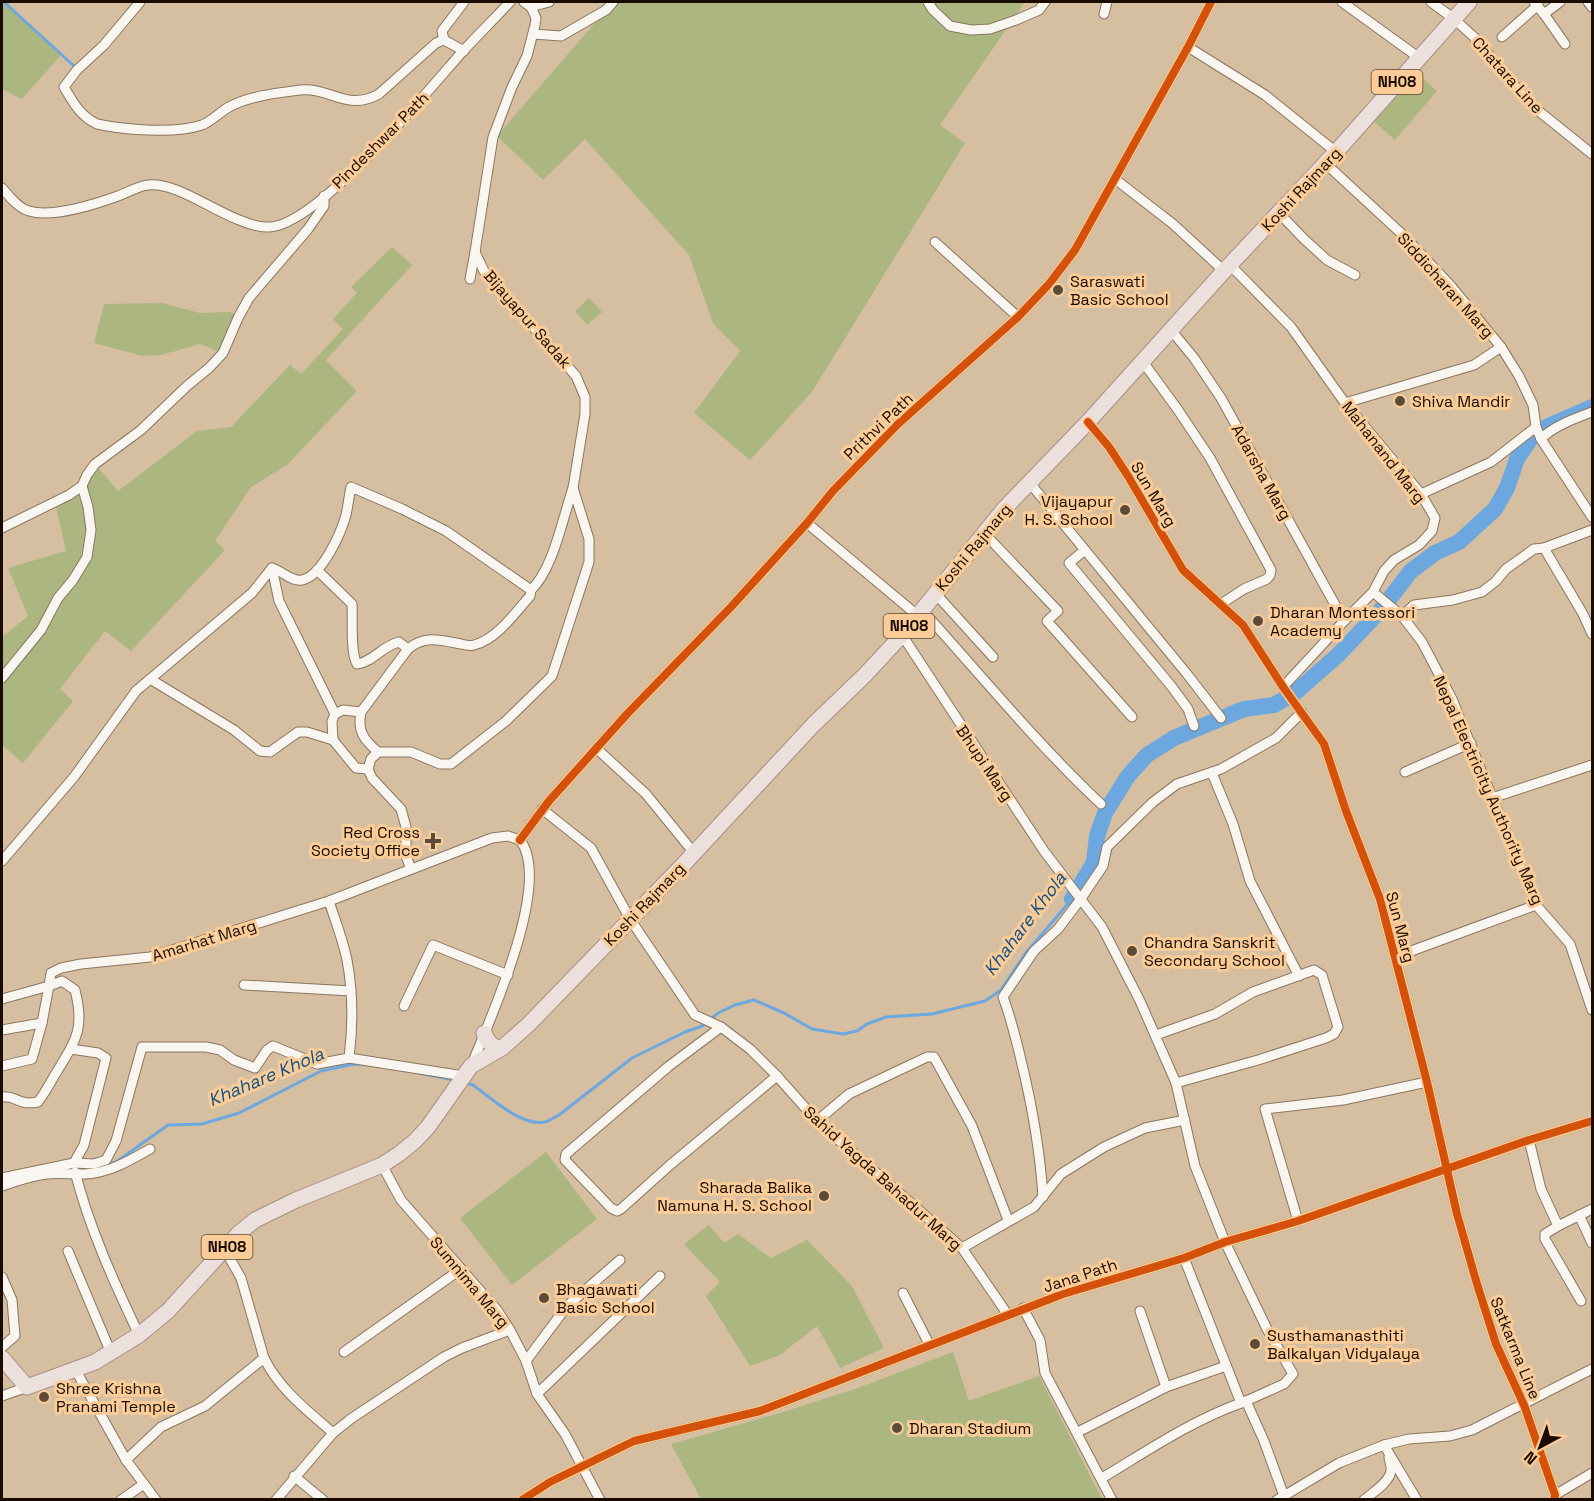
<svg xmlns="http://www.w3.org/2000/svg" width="1594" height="1501" viewBox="0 0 1594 1501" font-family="'Space Grotesk',sans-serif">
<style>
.green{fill:#acb681}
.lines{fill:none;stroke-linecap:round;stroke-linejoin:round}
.stream{stroke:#6ca8df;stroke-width:3}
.river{stroke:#6ca8df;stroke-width:16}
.street-casing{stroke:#89775f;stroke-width:11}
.primary-casing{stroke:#a98f83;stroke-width:17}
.street{stroke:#f9f5f1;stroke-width:9}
.primary{stroke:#ece0dd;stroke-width:15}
.cycleway-casing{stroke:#facd98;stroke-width:11}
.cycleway{stroke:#d3510b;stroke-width:8}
.poi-dot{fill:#5c4a38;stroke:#facd98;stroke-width:2}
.labels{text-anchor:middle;stroke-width:6;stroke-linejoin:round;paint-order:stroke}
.shield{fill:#facd98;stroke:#5d452e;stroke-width:1.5}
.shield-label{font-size:15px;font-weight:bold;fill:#1a0b00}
.street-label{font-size:16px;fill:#1a0b00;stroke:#facd98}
.poi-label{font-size:16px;fill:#1a0b00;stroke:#facd98;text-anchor:start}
.water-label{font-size:18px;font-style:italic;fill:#0d508a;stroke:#facd98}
</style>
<rect width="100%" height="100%" fill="#d6bea1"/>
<!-- green -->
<g class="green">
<polygon points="2,2 9,5 61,55 22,99 2,89"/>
<polygon points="613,2 1025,2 940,125 965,143 812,392 750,460 694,413 740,351 713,323 689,255 585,139 543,180 497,136"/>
<polygon points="1413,70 1437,91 1395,140 1371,119"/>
<polygon points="392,247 412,265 326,360 357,391 287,465 251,487 215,541 225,550 131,651 105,631 60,689 73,701 23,763 2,745 2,637 28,616 8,568 66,551 55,502 69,495 95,464 118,491 197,431 231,427 290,365 301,374 343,329 333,319 357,293 351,287"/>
<polygon points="589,298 602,312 587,325 575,311"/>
<polygon points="162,303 200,313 231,312 238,318 223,353 200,344 161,355 143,356 94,343 104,304"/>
<polygon points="546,1152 597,1219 512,1285 460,1218"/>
<polygon points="709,1225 724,1243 738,1234 771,1258 807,1240 852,1286 884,1348 840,1368 817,1326 780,1355 750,1366 706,1296 720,1282 684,1244"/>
<polygon points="953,1352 969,1401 1039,1376 1102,1499 701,1499 671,1444 783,1412 858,1388"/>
</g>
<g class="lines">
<!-- stream -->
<g class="stream">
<polyline points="4,2 74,66"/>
<polyline points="419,1073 454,1080"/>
<path d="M466 1083 473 1085C491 1098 522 1127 545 1122 550 1121 555 1117 559 1115L632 1058 685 1032 702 1026 718 1013 735 1005 754 1000 784 1013 812 1029 843 1034 857 1031 867 1024 886 1017 932 1014 985 1001 1001 990 1025 954 1072 899"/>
<polyline points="94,1168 116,1162 168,1125 202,1124 239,1113 321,1071 354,1064 368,1065"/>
</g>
<!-- river -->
<polyline class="river" points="1072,899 1094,862 1097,836 1105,813 1128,776 1147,755 1174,738 1215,721 1244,709 1274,705 1296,692 1338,655 1380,611 1411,571 1435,553 1459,542 1495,509 1507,488 1517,459 1531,438 1548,426 1592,407"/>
<defs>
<g id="street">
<path d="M140 2 104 45 77 70 64 87C73 102 80 116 97 124 125 130 175 134 202 125 212 121 220 112 229 107 249 96 277 93 300 90 331 87 347 112 379 94L436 43 444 40 464 51"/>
<polyline points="524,2 531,7 549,2"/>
<polyline points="928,2 933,10 950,26 971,30 990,29 1016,20 1039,10 1045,2"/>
<polyline points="1342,2 1418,57"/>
<polyline points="1431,2 1453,18 1474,37 1530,104 1592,154"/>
<polyline points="1534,2 1544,14 1560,2"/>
<polyline points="1588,2 1592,7"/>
<polyline points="1104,14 1107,2"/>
<polyline points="1544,14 1565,44"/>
<polyline points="533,34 561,36 606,10 613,2"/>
<polyline points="1502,37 1538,5"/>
<polyline points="444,40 442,31 464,2"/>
<polyline points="1188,47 1265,95 1336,152"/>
<polyline points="1325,163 1403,235 1451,286 1501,347 1519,376 1533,405 1536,427 1541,439 1592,517"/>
<polyline points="1115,179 1173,224 1224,271"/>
<path d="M2 188C9 196 18 208 29 211 52 218 96 204 118 196 127 193 138 186 148 185 181 181 229 225 266 227 314 231 430 88 463 51 479 34 495 18 510 2"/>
<polyline points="1279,213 1304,239 1327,260 1355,275"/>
<polyline points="935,242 1018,317"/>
<polyline points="1230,265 1291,327 1345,403 1421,494 1435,518 1432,531 1419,545 1394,560 1384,571 1373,592 1344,621 1283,687"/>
<polyline points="470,279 475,252"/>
<polyline points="1171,330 1194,358 1221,398 1344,621"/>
<polyline points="1143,362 1178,410 1210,458 1271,570 1270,575 1267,579 1244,589 1221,604"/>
<polyline points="1345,403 1474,365 1501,347"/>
<polyline points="1088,422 1109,447 1128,476 1183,570 1243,625 1283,687 1324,744 1346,811 1380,899 1427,1082 1457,1214 1477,1284 1496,1344 1524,1405 1555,1495 1554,1500"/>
<path d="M1541 439C1553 426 1576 418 1592 412"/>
<polyline points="1029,482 1187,674 1221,718"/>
<polyline points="1421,494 1491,462 1536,427"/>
<polyline points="807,523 917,615"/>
<polyline points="2,528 69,495 82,486 87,475 95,464 141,430 187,386 209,368 223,353 238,318 249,298 308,229 324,206 324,196"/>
<polyline points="983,532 1058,611 1047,621 1132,717"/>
<polyline points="1544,548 1583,614 1592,634"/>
<polyline points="1085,550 1069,563 1172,687 1188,709 1194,726"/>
<polyline points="272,568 279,601 335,714"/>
<path d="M317 570 352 604C353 619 350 653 357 664 373 662 382 646 399 642L408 649C425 635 440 640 461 644 465 645 470 646 474 645 497 639 515 613 530 596L531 590"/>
<polyline points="1373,592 1402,616 1422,642 1452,699 1536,905 1570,944 1592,1010"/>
<polyline points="935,593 993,657"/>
<path d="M922 610C981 675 1037 744 1101 804"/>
<polyline points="1402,616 1414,605 1453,600 1482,592 1496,581 1506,569 1534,549 1544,548 1592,530"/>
<polyline points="902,635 1044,851 1102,927 1140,1001 1176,1083 1195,1166 1225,1242 1267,1329 1293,1374 1284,1384 1246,1401 1264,1441 1284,1496"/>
<polyline points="2,678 41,630 58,598 73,580 87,557 91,530 88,507 82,486"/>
<polyline points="150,679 234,730 260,751 270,752 298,732 307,732 333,740 356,768 368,769"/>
<polyline points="333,740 332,721 335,714 343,710 361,712"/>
<polyline points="597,749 646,794 694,853"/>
<path d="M378 752C364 740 357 731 361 712L408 649"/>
<polyline points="1405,772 1471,743"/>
<polyline points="1212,773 1233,824 1250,881 1299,976"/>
<polyline points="1492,798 1592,765"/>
<polyline points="542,809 591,848 630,919 695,1015 721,1027 750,1049 777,1076 817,1121 962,1248 1008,1315"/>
<polyline points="520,840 549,801 628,713 731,607 807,523 833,491 898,424 1018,317 1049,284 1075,250 1188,47 1211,2"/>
<path d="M2 861 74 777 136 691 252 593 272 568C282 571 292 582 302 580 322 576 341 533 346 515 348 506 349 496 351 487L402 509 446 531 531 590C553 570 563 517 573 488"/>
<polyline points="411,869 406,856 406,827 401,809 372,778 368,769 371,759 378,752 411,752 440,764 451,764 506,721 552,676 589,562 589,539 573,488 585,414 585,397 576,376 484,271 475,252 493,137 512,87 527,56 535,25 536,18 531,7"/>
<polyline points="1395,957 1536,905"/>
<polyline points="244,985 351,991"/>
<polyline points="2,999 49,986 51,973 61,968 81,964 150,957 329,901 492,838 508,836 520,840"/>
<polyline points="404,1006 433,945 508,975"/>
<polyline points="721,1027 669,1066 566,1154 565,1160 611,1208 617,1211 621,1209 670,1165 777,1076"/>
<polyline points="2,1030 42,1023"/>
<polyline points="1156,1035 1215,1014 1253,992 1314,970 1322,975 1338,1027 1334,1034 1326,1038 1258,1060 1176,1083"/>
<polyline points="71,1049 98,1053 106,1058 84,1145 74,1163"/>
<polyline points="349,1058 464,1076"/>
<path d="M472 1064C490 1019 553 882 520 840"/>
<path d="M2 1066 32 1059 42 1023 49 986 62 981 75 990C85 1029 76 1040 56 1073 50 1083 45 1093 38 1102 18 1106 16 1095 2 1097"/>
<polyline points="817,1121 849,1094 927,1057 934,1057 972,1126 1008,1220"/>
<polyline points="1529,1140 1541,1189 1558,1226 1592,1209"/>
<polyline points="382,1165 401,1200 497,1310 510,1330 526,1361 537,1394 565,1434 600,1500"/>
<path d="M75 1172C90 1230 114 1282 139 1335"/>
<path d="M2 1178 74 1163 94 1164 106 1160 116 1141 142 1047H206L220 1050 234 1060 255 1068 267 1050 273 1046 317 1064 349 1058C353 1026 353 992 347 960 343 940 335 920 329 901"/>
<path d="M2 1186C16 1181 32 1176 47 1174 63 1172 78 1176 94 1173 114 1170 132 1159 150 1149"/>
<path d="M1043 1197C1040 1150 1032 1105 1021 1060 1016 1039 1011 1018 1003 997L1034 951 1058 929 1080 900 1103 866 1107 847 1153 802 1177 784 1221 769 1276 738 1302 712"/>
<polyline points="1579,1215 1592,1243"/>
<polyline points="1298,1221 1265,1109 1343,1100 1427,1082"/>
<polyline points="1558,1226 1545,1234 1545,1239 1581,1301"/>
<polyline points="962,1248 1034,1207 1061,1174 1104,1147 1145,1128 1185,1120"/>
<path d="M225 1250 241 1278 264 1358C279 1389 308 1411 333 1433"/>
<polyline points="68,1251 111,1353"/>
<polyline points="1184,1258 1241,1403 1246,1401"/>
<polyline points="2,1277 12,1300 15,1336 2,1347"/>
<polyline points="903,1293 929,1344"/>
<polyline points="1023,1308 1040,1340 1045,1373 1112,1500"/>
<polyline points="1140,1311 1166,1387"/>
<polyline points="344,1352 461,1269"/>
<polyline points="526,1361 567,1306 620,1260"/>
<polyline points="75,1369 126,1460 156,1500"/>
<polyline points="537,1394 660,1276"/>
<polyline points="2,1396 27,1387"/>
<polyline points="1078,1432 1166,1387 1226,1366"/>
<polyline points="1384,1445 1417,1500"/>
<polyline points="126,1460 161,1427 205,1406 264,1358"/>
<polyline points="294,1476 323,1500"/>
<path d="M1102 1478C1147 1451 1191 1421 1241 1403"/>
<polyline points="1555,1495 1592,1473"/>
<polyline points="121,1500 144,1484"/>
<polyline points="276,1500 333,1433 352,1418 444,1357 462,1348 510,1330"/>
<polyline points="522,1500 550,1482 634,1441 760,1411 1063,1294 1184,1258 1225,1242 1298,1221 1529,1140 1592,1121"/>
<polyline points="1277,1500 1339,1463 1384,1445 1409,1439 1450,1436 1472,1430 1592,1369"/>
<path d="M1364 1500C1372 1493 1389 1483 1391 1471 1392 1467 1389 1461 1389 1457"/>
</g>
<g id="primary">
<path d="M484 1033C488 1042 492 1048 502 1048"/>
<polyline points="2,1358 27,1387 95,1362 139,1335 168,1311 239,1233 255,1220 296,1200 382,1165 399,1154 415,1141 428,1127 471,1066 502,1048 529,1024 682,866 813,725 865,675 902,635 1004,509 1088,422 1224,271 1336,152 1469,2"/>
</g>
</defs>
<!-- street casing -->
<use href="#street" class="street-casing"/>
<!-- primary casing -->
<use href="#primary" class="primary-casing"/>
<!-- street -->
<use href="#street" class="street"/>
<!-- primary -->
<use href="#primary" class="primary"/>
<defs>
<g id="cycleway">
<polyline points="1088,422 1109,447 1128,476 1183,570 1243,625 1283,687 1324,744 1346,811 1380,899 1427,1082 1457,1214 1477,1284 1496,1344 1524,1405 1555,1495 1554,1500"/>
<polyline points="520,840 549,801 628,713 731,607 807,523 833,491 898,424 1018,317 1049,284 1075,250 1188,47 1211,2"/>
<polyline points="522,1500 550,1482 634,1441 760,1411 1063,1294 1184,1258 1225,1242 1298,1221 1529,1140 1592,1121"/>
</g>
</defs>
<!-- cycleway casing -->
<use href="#cycleway" class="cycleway-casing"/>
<!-- cycleway -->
<use href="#cycleway" class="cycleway"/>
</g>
<!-- markers -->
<g class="poi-dot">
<circle cx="1058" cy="290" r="6"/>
<circle cx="1400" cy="401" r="6"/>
<circle cx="1125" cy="510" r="6"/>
<circle cx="1258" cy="621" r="6"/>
<path d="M430 832h6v6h6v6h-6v6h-6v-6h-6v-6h6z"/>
<circle cx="1132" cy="951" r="6"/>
<circle cx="824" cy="1196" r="6"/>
<circle cx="544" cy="1298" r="6"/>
<circle cx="1255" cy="1344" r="6"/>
<circle cx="44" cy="1397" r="6"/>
<circle cx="897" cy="1428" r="6"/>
</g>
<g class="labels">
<!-- shield labels -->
<g class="shield">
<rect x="1371.5" y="70" width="51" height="24" rx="4.5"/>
<rect x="883.5" y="614" width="51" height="24" rx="4.5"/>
<rect x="201.5" y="1235" width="51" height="24" rx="4.5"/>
</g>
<g class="shield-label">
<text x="1397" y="87">NH08</text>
<text x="909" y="631">NH08</text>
<text x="227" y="1252">NH08</text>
</g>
<!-- street labels -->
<g class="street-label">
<text transform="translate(1508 75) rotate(48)" y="6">Chatara Line</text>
<text transform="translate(380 140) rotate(-45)" y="6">Pindeshwar Path</text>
<text transform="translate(1301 189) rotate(-47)" y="6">Koshi Rajmarg</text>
<text transform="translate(1446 285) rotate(48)" y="6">Siddicharan Marg</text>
<text transform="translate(528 319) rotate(49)" y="6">Bijayapur Sadak</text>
<text transform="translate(878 426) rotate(-44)" y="6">Prithvi Path</text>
<text transform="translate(1384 452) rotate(52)" y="6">Mahanand Marg</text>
<text transform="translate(1262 472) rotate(61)" y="6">Adarsha Marg</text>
<text transform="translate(1154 494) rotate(59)" y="6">Sun Marg</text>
<text transform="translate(973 547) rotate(-50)" y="6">Koshi Rajmarg</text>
<text transform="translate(985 763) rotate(56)" y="6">Bhupi Marg</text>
<text transform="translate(1489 790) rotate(66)" y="6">Nepal Electricity Authority Marg</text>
<text transform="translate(644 904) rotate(-46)" y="6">Koshi Rajmarg</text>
<text transform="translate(1401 927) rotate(75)" y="6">Sun Marg</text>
<text transform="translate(204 940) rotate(-17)" y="6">Amarhat Marg</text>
<text transform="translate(883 1178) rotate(42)" y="6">Sahid Yagda Bahadur Marg</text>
<text transform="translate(1080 1275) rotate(-18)" y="6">Jana Path</text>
<text transform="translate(470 1282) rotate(50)" y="6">Sumnima Marg</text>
<text transform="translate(1516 1348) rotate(68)" y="6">Satkarma Line</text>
</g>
<!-- poi labels -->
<g class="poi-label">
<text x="1070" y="287">Saraswati<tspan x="1070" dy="18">Basic School</tspan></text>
<text x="1412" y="407">Shiva Mandir</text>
<text x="1113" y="507" text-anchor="end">Vijayapur<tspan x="1113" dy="18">H. S. School</tspan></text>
<text x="1270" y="618">Dharan Montessori<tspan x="1270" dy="18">Academy</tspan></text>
<text x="420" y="838" text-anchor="end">Red Cross<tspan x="420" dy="18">Society Office</tspan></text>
<text x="1144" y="948">Chandra Sanskrit<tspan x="1144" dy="18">Secondary School</tspan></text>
<text x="812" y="1193" text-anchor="end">Sharada Balika<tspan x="812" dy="18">Namuna H. S. School</tspan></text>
<text x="556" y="1295">Bhagawati<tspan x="556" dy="18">Basic School</tspan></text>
<text x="1267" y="1341">Susthamanasthiti<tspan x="1267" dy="18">Balkalyan Vidyalaya</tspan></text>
<text x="56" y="1394">Shree Krishna<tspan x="56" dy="18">Pranami Temple</tspan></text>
<text x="909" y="1434">Dharan Stadium</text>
</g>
<!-- water labels -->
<g class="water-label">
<text transform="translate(1025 924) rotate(-53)" y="6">Khahare Khola</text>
<text transform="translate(266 1077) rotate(-23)" y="6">Khahare Khola</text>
</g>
</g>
<!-- border -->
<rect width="1594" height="1501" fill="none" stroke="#1a0b00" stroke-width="6"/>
<!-- north arrow -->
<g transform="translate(1540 1447) rotate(221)" stroke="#facd98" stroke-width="4.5" paint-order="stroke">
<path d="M0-4.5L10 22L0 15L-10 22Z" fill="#1a0b00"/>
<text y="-9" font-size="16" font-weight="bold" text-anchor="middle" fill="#1a0b00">N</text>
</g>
</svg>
